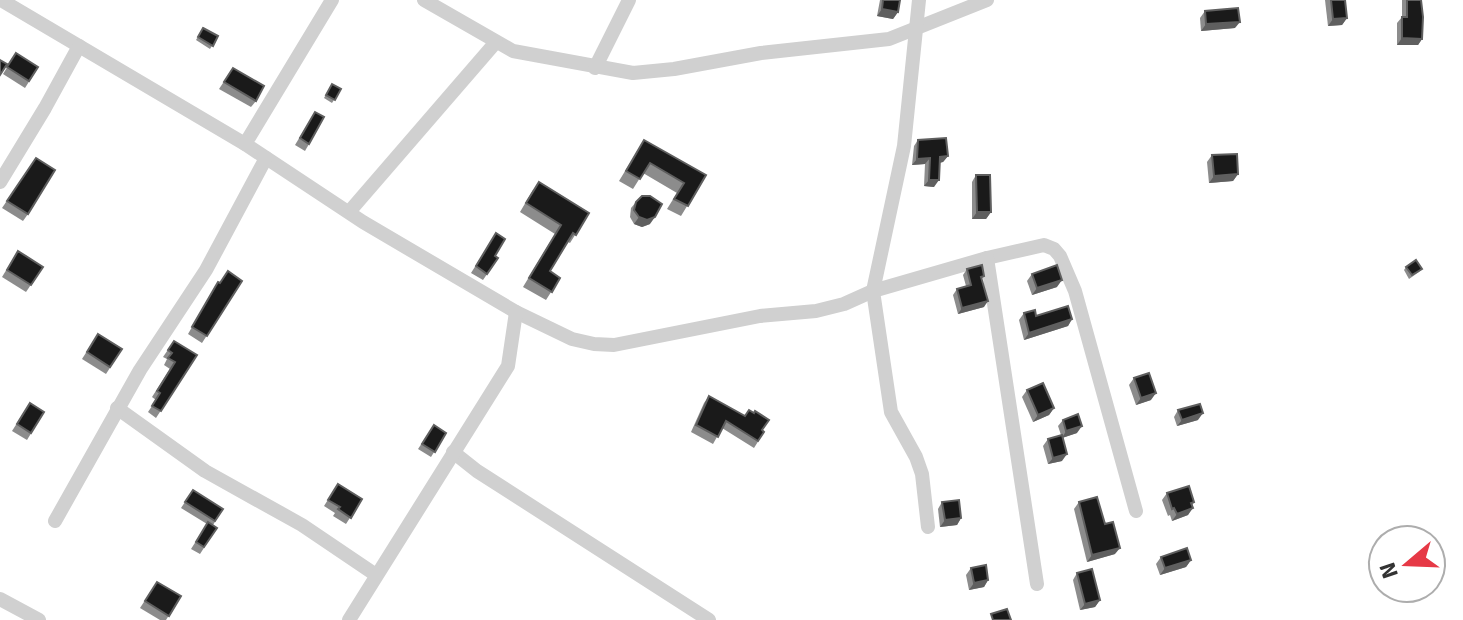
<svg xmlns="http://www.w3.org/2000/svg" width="1463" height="620" viewBox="0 0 1463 620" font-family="Signika,sans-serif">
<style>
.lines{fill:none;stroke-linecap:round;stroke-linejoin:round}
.minor{stroke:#d0d0d0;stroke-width:14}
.wall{fill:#8c8c8c}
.shaded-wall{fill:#5f5f5f}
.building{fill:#1a1a1a;stroke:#5f5f5f;stroke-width:2}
</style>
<rect width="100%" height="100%" fill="#fff"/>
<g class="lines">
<!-- minor -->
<g class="minor">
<polyline points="1,0 245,144 363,222 516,312 572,339 594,344 614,345 760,316 816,311 844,304 873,291 987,258 1044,245 1054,249 1060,256 1075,291 1136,511"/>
<polyline points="424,0 513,51 633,73 674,69 761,53 889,39 987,0"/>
<polyline points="919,0 904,146 873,291 891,412 916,457 922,474 928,527"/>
<polyline points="595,68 629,0"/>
<polyline points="245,144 332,0"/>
<polyline points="0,182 45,108 79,46"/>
<polyline points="349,212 496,42"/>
<polyline points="987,258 1037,584"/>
<polyline points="117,408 205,471 302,525 376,575"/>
<polyline points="453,452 477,471 709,620"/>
<polyline points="55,521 140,370 206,270 266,158"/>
<polyline points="0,599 39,620"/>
<polyline points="349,620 508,366 516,312"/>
</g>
</g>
<!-- wall -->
<g class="wall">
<polygon points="880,0 900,0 898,12 893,19 877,16"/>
<polygon points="1325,0 1345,0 1347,18 1342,25 1328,26"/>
<polygon points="1402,0 1421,0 1422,39 1418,45 1397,45 1397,23 1402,17"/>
<polygon points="1205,11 1235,28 1201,31 1200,18"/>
<polygon points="203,28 218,36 210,49 196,40"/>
<polygon points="16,53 38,67 25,88 3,74"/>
<polygon points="233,68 256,101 251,107 219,89"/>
<polygon points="332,84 341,89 332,103 324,98"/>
<polygon points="315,112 309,144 305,151 295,145"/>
<polygon points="644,140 706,175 681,216 667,209 677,193 643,173 633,189 619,181"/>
<polygon points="918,140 948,156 943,162 940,163 934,187 924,186 925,164 912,165 914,146"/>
<polygon points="1212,155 1238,174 1233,181 1209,183 1207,162"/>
<polygon points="36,158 28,214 23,221 2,208"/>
<polygon points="976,175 991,212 986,219 972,219 972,182"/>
<polygon points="533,190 589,213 570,243 568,242 550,271 560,278 546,300 523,287 555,234 520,212"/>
<polygon points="636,202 650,224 642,227 634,224 630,217 631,208"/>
<polygon points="492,240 495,256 498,258 483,280 471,273"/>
<polygon points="18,251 43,267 26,292 2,277"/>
<polygon points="1406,267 1422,269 1419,272 1409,279 1404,270"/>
<polygon points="967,269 984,276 982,279 984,307 958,314 953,295 957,289 966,286 963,275"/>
<polygon points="1032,274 1057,287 1032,295 1027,281"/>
<polygon points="242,281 202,343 188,334 218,282 220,283"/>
<polygon points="1024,313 1036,316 1072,319 1068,326 1024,340 1019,320"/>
<polygon points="98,334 122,349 106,374 82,359"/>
<polygon points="174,341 197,355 156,418 148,412 156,400 152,397 170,369 164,365 167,359 163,357"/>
<polygon points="1134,378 1151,400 1136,405 1129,385"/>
<polygon points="1027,390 1054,408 1049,415 1033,422 1022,397"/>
<polygon points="709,396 764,432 754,448 722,428 713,444 691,432 704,403"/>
<polygon points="30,403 44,412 27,440 12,431"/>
<polygon points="1178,410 1198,420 1177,426 1174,417"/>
<polygon points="1063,420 1077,433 1062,438 1062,461 1048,464 1043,446 1048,439 1061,435 1058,426"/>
<polygon points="434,425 446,433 431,457 418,449"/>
<polygon points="338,484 362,499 346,524 333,516 335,513 324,506"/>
<polygon points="193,490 223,509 213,525 217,528 200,554 191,549 207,524 181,508"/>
<polygon points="1167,493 1194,502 1188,515 1172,521 1170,515 1168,516 1162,500"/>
<polygon points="942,502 961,518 957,525 940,527 938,509"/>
<polygon points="1079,502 1105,524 1115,554 1087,562 1074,509"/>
<polygon points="1161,557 1191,560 1186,567 1160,575 1156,564"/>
<polygon points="971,568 988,580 984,587 969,590 966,575"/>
<polygon points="1077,573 1100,600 1095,607 1080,610 1073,580"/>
<polygon points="157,582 181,596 166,620 160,620 140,608"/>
</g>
<!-- shaded-wall -->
<g class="shaded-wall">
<polygon points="882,9 898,12 893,19 877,16"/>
<polygon points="1347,18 1342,25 1328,26 1333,19"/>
<polygon points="1240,22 1235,28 1201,31 1206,24"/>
<polygon points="1402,38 1422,39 1418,45 1397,45"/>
<polygon points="948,156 943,162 936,163 940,157"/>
<polygon points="930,158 925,164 912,165 917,159"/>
<polygon points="1238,174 1233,181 1209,183 1214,176"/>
<polygon points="929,180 939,180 934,187 924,186"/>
<polygon points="977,212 991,212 986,219 972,219"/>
<polygon points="639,217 655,217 650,224 642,227 634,224"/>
<polygon points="1062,280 1057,287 1032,295 1037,288"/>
<polygon points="988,301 984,307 958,314 962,308"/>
<polygon points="1072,319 1068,326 1024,340 1029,333"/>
<polygon points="1156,393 1151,400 1136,405 1141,398"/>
<polygon points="1054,408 1049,415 1033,422 1038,415"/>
<polygon points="1203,413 1198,420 1177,426 1182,420"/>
<polygon points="1082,426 1077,433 1062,438 1066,431"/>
<polygon points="1067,454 1062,461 1048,464 1053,458"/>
<polygon points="1193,508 1188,515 1172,521 1177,514"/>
<polygon points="961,518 957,525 940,527 945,520"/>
<polygon points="1120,548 1115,554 1087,562 1092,555"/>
<polygon points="1191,560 1186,567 1160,575 1165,568"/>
<polygon points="988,580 984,587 969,590 974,583"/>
<polygon points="1100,600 1095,607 1080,610 1085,604"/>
</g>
<!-- building -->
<g class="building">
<polygon points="883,0 900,0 898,12 882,9"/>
<polygon points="1331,0 1345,0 1347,18 1333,19"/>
<polygon points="1407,0 1421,0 1423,17 1422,39 1402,38 1402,17 1407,17"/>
<polygon points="1238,8 1240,22 1206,24 1205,11"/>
<polygon points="203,28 218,36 213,46 198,37"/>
<polygon points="16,53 38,67 29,81 7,67"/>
<polygon points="0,60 7,64 0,75"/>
<polygon points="233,68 264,86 256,101 224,82"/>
<polygon points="332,84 341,89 335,100 326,95"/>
<polygon points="315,112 324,117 309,144 300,138"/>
<polygon points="946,138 948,156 940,157 939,180 929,180 930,158 917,159 918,140"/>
<polygon points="644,140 706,175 688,206 674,199 684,183 650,163 640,179 626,171"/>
<polygon points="1237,154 1238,174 1214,176 1212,155"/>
<polygon points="36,158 55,170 28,214 7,201"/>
<polygon points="976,175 990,175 991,212 977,212"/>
<polygon points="539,182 589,213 576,235 573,233 550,271 560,278 552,292 529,278 561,225 526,203"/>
<polygon points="642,196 650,196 662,204 655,217 647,220 639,217 634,210 636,202"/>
<polygon points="496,233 505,239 495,256 498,258 487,274 476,266"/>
<polygon points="18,251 43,267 31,285 7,270"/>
<polygon points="1416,260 1422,269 1412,275 1406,267"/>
<polygon points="982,265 984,276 981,277 988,301 962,308 957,289 971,285 967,269"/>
<polygon points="1057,265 1062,280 1037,288 1032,274"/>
<polygon points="228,271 242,281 207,336 192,327 218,282 220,283"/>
<polygon points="1068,306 1072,319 1029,333 1024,313 1035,310 1036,316"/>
<polygon points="98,334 122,349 110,367 87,352"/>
<polygon points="174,341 197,355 161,411 152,406 160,393 157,391 175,362 168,358 172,353 168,350"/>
<polygon points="1149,373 1156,393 1141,398 1134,378"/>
<polygon points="1043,383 1054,408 1038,415 1027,390"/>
<polygon points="709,396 745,416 749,410 754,413 755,411 769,420 762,430 764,432 758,441 726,421 718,437 696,425"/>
<polygon points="30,403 44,412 31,433 17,424"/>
<polygon points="1200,404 1203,413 1182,420 1178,410"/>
<polygon points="1078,414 1082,426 1066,431 1063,420"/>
<polygon points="434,425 446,433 435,452 422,444"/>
<polygon points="1062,435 1067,454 1053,458 1048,439"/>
<polygon points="338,484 362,499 351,518 338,509 340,507 328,500"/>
<polygon points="1189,486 1194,502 1191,503 1193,508 1177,514 1174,508 1172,509 1167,493"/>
<polygon points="193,490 223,509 215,521 185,502"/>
<polygon points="1097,497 1105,524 1113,522 1120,548 1092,555 1079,502"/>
<polygon points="959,500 961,518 945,520 942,502"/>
<polygon points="208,522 217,528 204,547 196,542"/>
<polygon points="1187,548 1191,560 1165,568 1161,557"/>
<polygon points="986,565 988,580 974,583 971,568"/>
<polygon points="1092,569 1100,600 1085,604 1077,573"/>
<polygon points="157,582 181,596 169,616 145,601"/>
<polygon points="1007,609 1011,620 993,620 991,614"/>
</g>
<!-- north arrow -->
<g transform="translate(1407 564) rotate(251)"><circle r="38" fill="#ffffff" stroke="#adadad" stroke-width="2"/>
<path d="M0-6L14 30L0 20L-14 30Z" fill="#e63946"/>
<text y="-12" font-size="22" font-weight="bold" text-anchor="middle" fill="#333333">N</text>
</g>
</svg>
